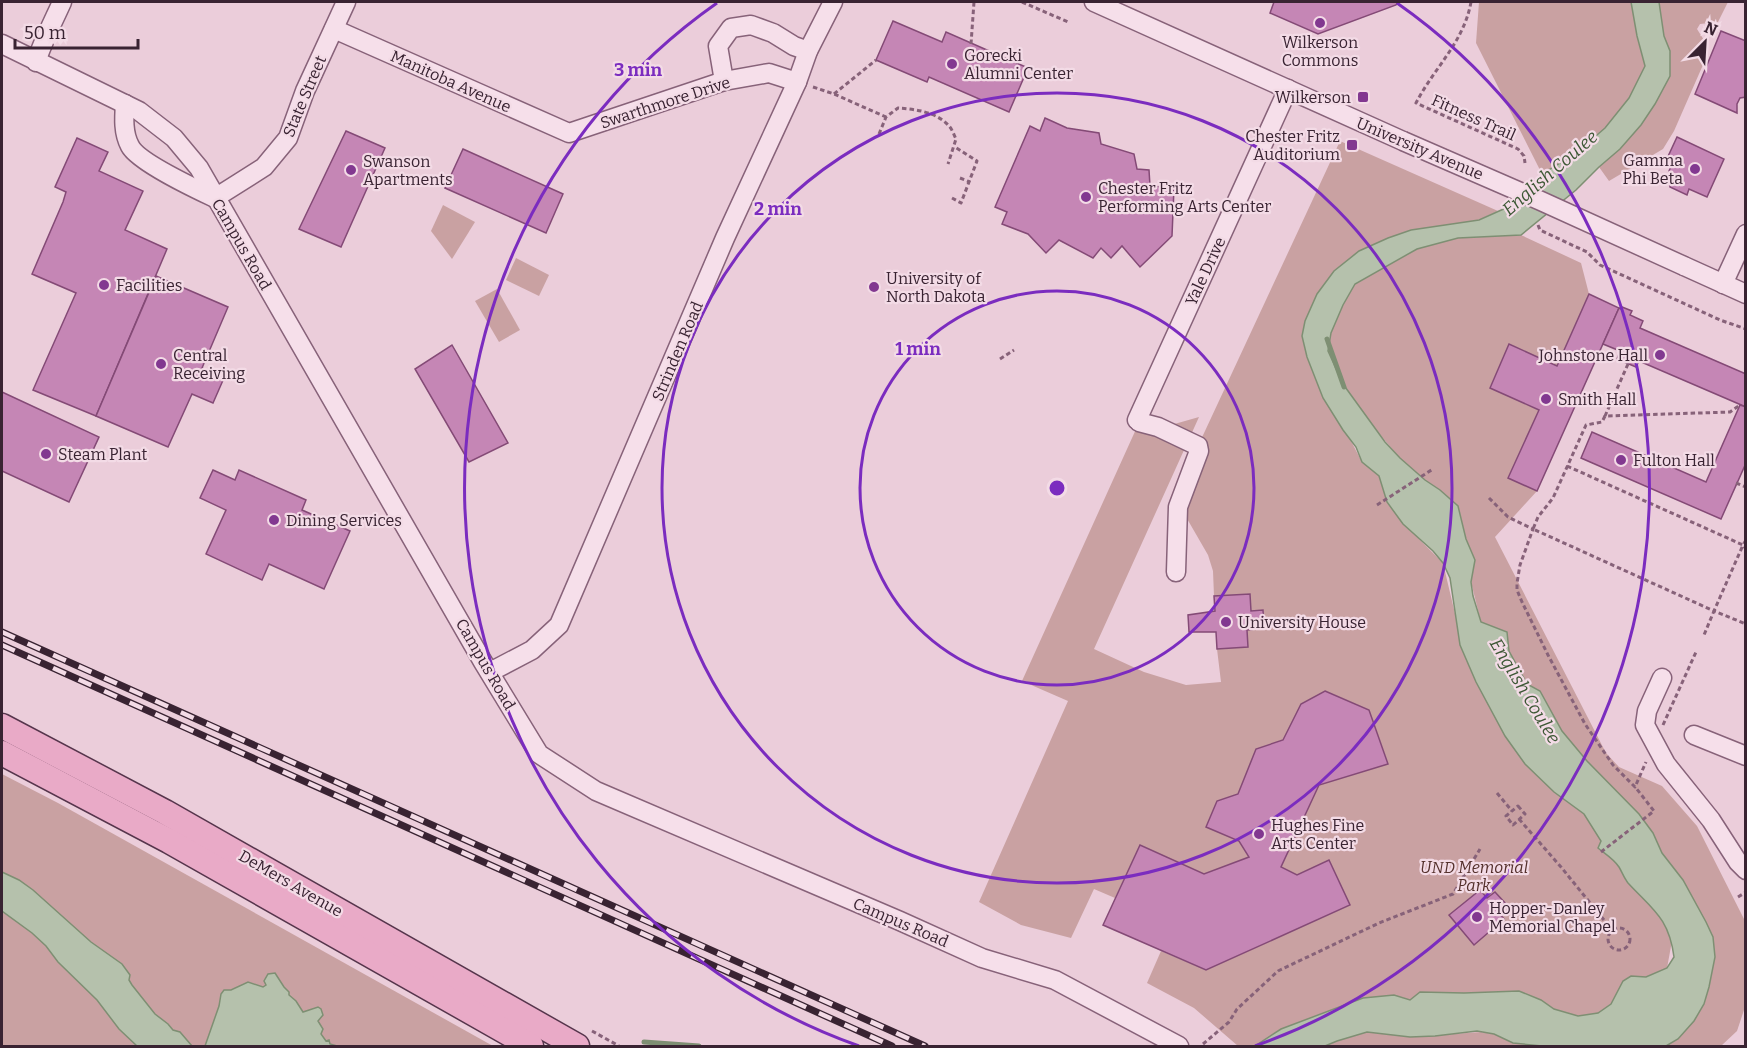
<svg xmlns="http://www.w3.org/2000/svg" width="1747" height="1048" viewBox="0 0 1747 1048" font-family="Bitter,serif">
<style>
.green{fill:#c9a1a2}
.water{fill:#b5c1ac;stroke:#7e8f73;stroke-width:1.5}
.lines{fill:none;stroke-linecap:round;stroke-linejoin:round}
.stream{stroke:#7e8f73;stroke-width:5}
.building{fill:#c586b5;stroke:#844a76;stroke-width:1.5}
.minor-casing{stroke:#876279;stroke-width:21}
.major-casing{stroke:#56354c;stroke-width:27}
.path{stroke:#876279;stroke-width:3;stroke-dasharray:4.5 3;stroke-linecap:butt}
.minor{stroke:#f6dfea;stroke-width:18}
.major{stroke:#e9aac7;stroke-width:24}
.rail-casing{stroke:#392332;stroke-width:7}
.rail{stroke:#f3dbe6;stroke-width:4.5;stroke-dasharray:14;stroke-linecap:butt}
.minor-bridge-casing{stroke:#876279;stroke-width:21;stroke-linecap:butt}
.minor-bridge{stroke:#f6dfea;stroke-width:18}
.ring{fill:none;stroke:#7b2cbf;stroke-width:3}
.poi-dot{fill:#823890;stroke:#f3dbe6;stroke-width:2}
.labels{text-anchor:middle;stroke-width:4.5;stroke-linejoin:round;paint-order:stroke}
.poi-label{font-size:16px;fill:#392332;stroke:#f3dbe6;text-anchor:start}
.street-label{font-size:16px;fill:#392332;stroke:#f3dbe6}
.park-label{font-size:16px;font-style:italic;fill:#54302c;stroke:#f3dbe6}
.water-label{font-size:18px;font-style:italic;fill:#3c5734;stroke:#f3dbe6}
.centre{fill:#7b2cbf;stroke:#f3dbe6;stroke-width:3}
.ring-label{font-size:18px;text-anchor:middle;font-weight:bold;fill:#7b2cbf;stroke:#f3dbe6;stroke-width:4.5;stroke-linejoin:round;paint-order:stroke}
</style>
<rect width="100%" height="100%" fill="#ebcdda"/>
<!-- green -->
<g class="green">
<path d="M1479 2H1631L1637 36 1645 66C1640 76 1636 86 1630 96 1610 131 1576 154 1542 174L1476 43Z"/>
<polygon points="1659,2 1728,2 1718,22 1700,24 1697,29 1707,45 1706,58 1674,131 1663,149 1609,181 1599,167 1620,149 1640,125 1655,104 1670,51 1664,36"/>
<polygon points="1340,141 1498,211 1317,294 1302,336 1307,357 1362,462 1379,476 1420,540 1443,563 1456,618 1460,645 1525,764 1554,792 1584,814 1618,864 1626,881 1647,900 1663,919 1672,941 1667,968 1646,977 1618,994 1611,1004 1598,1013 1578,1016 1554,1009 1519,991 1464,993 1410,1000 1394,995 1256,1046 1238,1046 1194,1008 1147,983 1161,951 1206,970 1350,905 1329,860 1297,875 1281,867 1319,785 1388,763 1369,710 1326,691 1301,704 1283,740 1256,749 1238,794 1217,801 1206,827 1239,841 1249,857 1204,874 1140,845 1115,898 1094,889 1071,938 1021,925 979,902 1068,701 1022,681 1137,427 1164,427 1199,417 1094,649 1144,672 1186,685 1221,682 1217,649 1248,647 1247,630 1264,628 1263,611 1251,611 1250,594 1214,596 1213,571 1208,555 1182,510 1198,446"/>
<polygon points="443,205 475,222 452,259 431,231"/>
<polygon points="1521,235 1581,263 1589,294 1557,366 1509,345 1490,387 1539,410 1508,478 1537,491 1495,537 1606,753 1619,767 1662,786 1697,826 1745,921 1745,1007 1737,1031 1721,1046 1666,1046 1678,1039 1704,1004 1709,987 1715,957 1683,880 1662,853 1653,833 1639,814 1587,761 1562,731 1540,691 1527,684 1509,651 1507,632 1481,622 1471,582 1475,560 1466,539 1458,506 1440,490 1425,480 1400,458 1349,399 1328,351 1331,333 1343,305 1355,284 1417,249 1458,238"/>
<polygon points="516,258 549,275 539,296 506,280"/>
<polygon points="497,289 520,330 499,342 475,301"/>
<polygon points="2,774 58,803 493,1046 2,1046"/>
<polygon points="1367,1032 1410,1037 1481,1032 1494,1034 1513,1043 1542,1046 1325,1046 1337,1041"/>
</g>
<!-- water -->
<g class="water">
<path d="M1631 2H1659L1664 36 1670 51V76L1655 104 1641 125 1620 149 1599 167 1576 190 1521 235 1458 238 1417 249 1355 284 1343 305 1331 333 1328 351 1343 384 1385 442 1400 458 1425 480 1440 490 1458 506 1466 539 1475 560 1471 582 1473 596 1481 622 1507 632 1509 651 1527 684 1540 691 1562 731 1587 761 1639 814 1653 833 1662 853 1683 880 1706 922 1713 937 1715 957 1709 987 1704 1004 1694 1021 1678 1039 1666 1046H1542L1513 1043 1494 1034 1477 1031 1435 1036 1410 1037 1367 1032 1337 1041 1325 1046H1255L1281 1029 1363 998 1394 995 1410 1000 1420 992 1464 993 1519 991 1541 1000 1554 1009 1578 1016 1598 1013 1611 1004 1623 981 1631 976 1646 977 1667 968 1674 957C1669 918 1653 910 1628 883 1624 878 1622 872 1619 867 1614 859 1604 853 1598 848L1601 841 1584 814 1554 792 1525 764 1505 736 1476 682 1460 645 1450 578 1443 563 1433 551 1403 524 1387 502 1379 476 1362 462 1356 447 1343 430 1323 398 1307 357 1302 336 1305 321 1317 294 1334 271 1359 251 1388 238 1411 230 1479 220 1508 207 1542 174 1575 154 1605 128 1629 98 1645 66 1637 36Z"/>
<polygon points="2,872 19,880 33,890 91,942 122,964 130,975 129,980 132,985 155,1014 168,1024 173,1030 180,1032 192,1046 137,1046 119,1029 97,1000 58,962 46,946 32,933 2,911"/>
<polygon points="275,973 284,987 289,992 289,995 296,1001 303,1012 318,1007 321,1009 323,1015 318,1021 323,1029 321,1034 326,1041 329,1040 330,1044 337,1046 205,1046 219,1006 221,994 224,990 231,990 248,982 263,987 266,985 264,981 268,974"/>
</g>
<g class="lines">
<!-- stream -->
<g class="stream">
<polyline points="1327,339 1344,387"/>
<polyline points="644,1042 699,1046"/>
</g>
</g>
<!-- building -->
<g class="building">
<polygon points="1274,2 1398,2 1396,5 1318,34 1270,13"/>
<polygon points="893,21 942,42 946,32 1028,68 1009,112 929,77 927,82 876,60"/>
<polygon points="1721,31 1746,41 1746,97 1740,98 1737,104 1737,113 1695,94"/>
<polygon points="1045,118 1067,128 1099,133 1101,144 1134,154 1137,169 1149,170 1150,186 1174,188 1172,236 1140,267 1122,246 1111,258 1101,248 1093,258 1059,240 1046,253 1028,234 1002,224 1007,212 995,207 1030,126 1040,131"/>
<polygon points="346,131 385,148 341,247 299,229"/>
<polygon points="1677,137 1724,159 1707,197 1689,189 1687,195 1670,187 1669,171 1671,166 1665,163"/>
<polygon points="77,138 108,152 99,171 143,191 125,230 167,249 96,416 33,390 76,293 32,274 63,202 66,192 55,187"/>
<polygon points="463,149 563,194 546,233 445,188"/>
<polygon points="156,276 228,307 202,368 224,378 213,403 192,394 168,447 96,416"/>
<polygon points="1589,294 1619,308 1537,491 1508,478 1539,410 1490,388 1509,344 1557,366"/>
<polygon points="1622,307 1632,311 1630,315 1643,321 1640,328 1746,374 1746,407 1639,361 1636,367 1617,359 1620,351 1603,344 1619,308 1621,309"/>
<polygon points="452,345 508,443 469,462 415,369"/>
<polygon points="2,392 99,437 69,502 2,471"/>
<polygon points="1740,405 1746,407 1746,463 1721,519 1581,458 1592,432 1706,482"/>
<polygon points="213,470 235,480 239,470 306,500 302,510 350,531 324,589 269,564 262,580 206,554 226,510 200,498"/>
<polygon points="1250,594 1251,611 1263,610 1264,628 1247,630 1248,647 1217,649 1216,632 1189,632 1188,615 1215,611 1214,596"/>
<polygon points="1325,691 1369,710 1388,764 1319,785 1281,867 1297,875 1329,860 1350,905 1206,970 1103,925 1140,845 1204,874 1249,857 1239,841 1206,827 1217,801 1238,794 1256,749 1283,740 1301,704"/>
<polygon points="1480,890 1487,898 1495,892 1506,904 1497,911 1504,919 1474,945 1449,915"/>
</g>
<g class="lines">
<defs>
<g id="minor">
<polyline points="1094,2 1403,141"/>
<polyline points="334,29 569,133 724,81 769,73 797,82"/>
<polyline points="2,44 139,111 174,138 199,168 483,662 539,754 596,791 900,921 982,958 1055,980 1179,1046"/>
<path d="M36 62C43 41 53 22 62 2"/>
<polyline points="724,81 718,46 731,28 751,25 773,33 794,46 808,51"/>
<path d="M125 104C124 118 123 133 130 146 138 162 198 190 215 198"/>
<polyline points="215,198 264,167 288,138 305,91 346,2"/>
<polyline points="1684,266 1746,294"/>
<polyline points="1723,284 1746,234"/>
<polyline points="1137,420 1288,89"/>
<polyline points="1139,422 1158,427 1198,446 1199,451 1178,507 1176,572"/>
<polyline points="490,672 532,650 559,625 725,238 797,82 808,51 833,2"/>
<polyline points="1662,678 1647,711 1645,725 1666,764 1711,820 1738,862 1746,870"/>
<polyline points="1694,735 1746,756"/>
</g>
<g id="major">
<polyline points="2,726 165,812 577,1046"/>
<polyline points="2,753 169,841 531,1046"/>
</g>
</defs>
<!-- minor casing -->
<use href="#minor" class="minor-casing"/>
<!-- major casing -->
<use href="#major" class="major-casing"/>
<!-- path -->
<g class="path">
<polyline points="1022,2 1068,22"/>
<path d="M1471 2C1464 42 1434 68 1416 103L1518 149 1524 156 1525 163"/>
<polyline points="971,44 974,2"/>
<polyline points="813,87 834,94 886,117"/>
<polyline points="834,94 876,60"/>
<path d="M879 134 886 117 898 108C915 109 937 112 949 126 952 129 954 135 956 139L948 164"/>
<polyline points="960,178 970,182"/>
<polyline points="952,198 961,203 977,161 955,147"/>
<polyline points="1538,225 1540,230 1587,252 1600,265 1720,320 1746,329"/>
<polyline points="1000,359 1014,350"/>
<polyline points="1628,364 1605,416 1730,412 1740,405"/>
<polyline points="1605,416 1602,422 1586,425 1553,498 1538,517 1533,529 1714,611 1704,635"/>
<polyline points="1567,466 1743,545 1714,611 1746,624"/>
<polyline points="1736,483 1746,487"/>
<polyline points="1489,498 1508,517 1533,529 1520,565 1517,583 1517,590 1522,602 1548,655 1585,724 1613,765 1635,787 1646,762"/>
<polyline points="1377,505 1433,469"/>
<polyline points="1746,540 1743,545 1746,549"/>
<polyline points="1663,725 1696,652"/>
<polyline points="1497,793 1512,811"/>
<polygon points="1518,806 1525,814 1513,825 1506,816"/>
<polyline points="1519,819 1561,867 1612,930"/>
<polyline points="1601,852 1654,811 1636,788"/>
<polyline points="1738,897 1746,892"/>
<circle cx="1619" cy="939" r="11"/>
<polyline points="592,1031 619,1046"/>
<polyline points="1203,1044 1229,1022 1237,1009 1278,971 1379,923 1453,894 1480,849"/>
</g>
<!-- minor -->
<use href="#minor" class="minor"/>
<!-- major -->
<use href="#major" class="major"/>
<defs>
<g id="rail">
<polyline points="2,632 925,1046"/>
<polyline points="2,645 892,1046"/>
</g>
</defs>
<!-- rail casing -->
<use href="#rail" class="rail-casing"/>
<!-- rail -->
<use href="#rail" class="rail"/>
<defs>
<polyline id="minor-bridge" points="1403,141 1541,201 1684,266"/>
</defs>
<!-- minor-bridge casing -->
<use href="#minor-bridge" class="minor-bridge-casing"/>
<!-- minor-bridge -->
<use href="#minor-bridge" class="minor-bridge"/>
</g>
<!-- distance rings -->
<g class="ring">
<circle cx="1057" cy="488" r="197"/>
<circle cx="1057" cy="488" r="395"/>
<path d="M859 1046A592 592 0 0 1 717 3M1397 3A592 592 0 0 1 1255 1046"/>
</g>
<!-- markers -->
<g class="poi-dot">
<circle cx="1320" cy="23" r="6"/>
<circle cx="952" cy="64" r="6"/>
<rect x="1357" y="91" width="12" height="12" rx="3"/>
<rect x="1346" y="139" width="12" height="12" rx="3"/>
<circle cx="1695" cy="169" r="6"/>
<circle cx="351" cy="170" r="6"/>
<circle cx="1086" cy="197" r="6"/>
<circle cx="104" cy="285" r="6"/>
<circle cx="874" cy="287" r="6"/>
<circle cx="1660" cy="355" r="6"/>
<circle cx="161" cy="364" r="6"/>
<circle cx="1546" cy="399" r="6"/>
<circle cx="46" cy="454" r="6"/>
<circle cx="1621" cy="460" r="6"/>
<circle cx="274" cy="520" r="6"/>
<circle cx="1226" cy="622" r="6"/>
<circle cx="1259" cy="834" r="6"/>
<circle cx="1477" cy="917" r="6"/>
</g>
<g class="labels">
<!-- poi labels -->
<g class="poi-label">
<text x="1320" y="48" text-anchor="middle">Wilkerson<tspan x="1320" dy="18">Commons</tspan></text>
<text x="964" y="61">Gorecki<tspan x="964" dy="18">Alumni Center</tspan></text>
<text x="1351" y="103" text-anchor="end">Wilkerson</text>
<text x="1340" y="142" text-anchor="end">Chester Fritz<tspan x="1340" dy="18">Auditorium</tspan></text>
<text x="1683" y="166" text-anchor="end">Gamma<tspan x="1683" dy="18">Phi Beta</tspan></text>
<text x="363" y="167">Swanson<tspan x="363" dy="18">Apartments</tspan></text>
<text x="1098" y="194">Chester Fritz<tspan x="1098" dy="18">Performing Arts Center</tspan></text>
<text x="886" y="284">University of<tspan x="886" dy="18">North Dakota</tspan></text>
<text x="116" y="291">Facilities</text>
<text x="173" y="361">Central<tspan x="173" dy="18">Receiving</tspan></text>
<text x="1648" y="361" text-anchor="end">Johnstone Hall</text>
<text x="1558" y="405">Smith Hall</text>
<text x="58" y="460">Steam Plant</text>
<text x="1633" y="466">Fulton Hall</text>
<text x="286" y="526">Dining Services</text>
<text x="1238" y="628">University House</text>
<text x="1271" y="831">Hughes Fine<tspan x="1271" dy="18">Arts Center</tspan></text>
<text x="1489" y="914">Hopper-Danley<tspan x="1489" dy="18">Memorial Chapel</tspan></text>
</g>
<!-- street labels -->
<g class="street-label">
<text transform="translate(451 81) rotate(24)" y="6">Manitoba Avenue</text>
<text transform="translate(304 96) rotate(-67)" y="6">State Street</text>
<text transform="translate(665 102) rotate(-18)" y="6">Swarthmore Drive</text>
<text transform="translate(1474 117) rotate(24)" y="6">Fitness Trail</text>
<text transform="translate(1420 148) rotate(23)" y="6">University Avenue</text>
<text transform="translate(242 244) rotate(60)" y="6">Campus Road</text>
<text transform="translate(1205 271) rotate(-65)" y="6">Yale Drive</text>
<text transform="translate(677 351) rotate(-67)" y="6">Strinden Road</text>
<text transform="translate(486 664) rotate(60)" y="6">Campus Road</text>
<text transform="translate(291 883) rotate(30)" y="6">DeMers Avenue</text>
<text transform="translate(901 922) rotate(23)" y="6">Campus Road</text>
</g>
<!-- park labels -->
<g class="park-label">
<text x="1474" y="873">UND Memorial<tspan x="1474" dy="18">Park</tspan></text>
</g>
<!-- water labels -->
<g class="water-label">
<text transform="translate(1550 173) rotate(-41)" y="6">English Coulee</text>
<text transform="translate(1525 691) rotate(59)" y="6">English Coulee</text>
</g>
</g>
<circle cx="1057" cy="488" r="9" class="centre"/>
<g class="ring-label">
<text x="638" y="76">3 min</text>
<text x="778" y="215">2 min</text>
<text x="918" y="355">1 min</text>
</g>
<!-- border -->
<rect width="1747" height="1048" fill="none" stroke="#392332" stroke-width="6"/>
<!-- north arrow -->
<g transform="translate(1705 42) rotate(24)" stroke="#f3dbe6" stroke-width="4.5" paint-order="stroke">
<path d="M0-4.5L10 22L0 15L-10 22Z" fill="#392332"/>
<text y="-9" font-size="16" font-weight="bold" text-anchor="middle" fill="#392332">N</text>
</g>
<!-- scale -->
<path d="M15 39v9h123v-9" fill="none" stroke="#392332" stroke-width="3"/>
<text x="24" y="39" font-size="18" fill="#392332" stroke="#f3dbe6" stroke-width="4.5" paint-order="stroke">50 m</text>
</svg>
